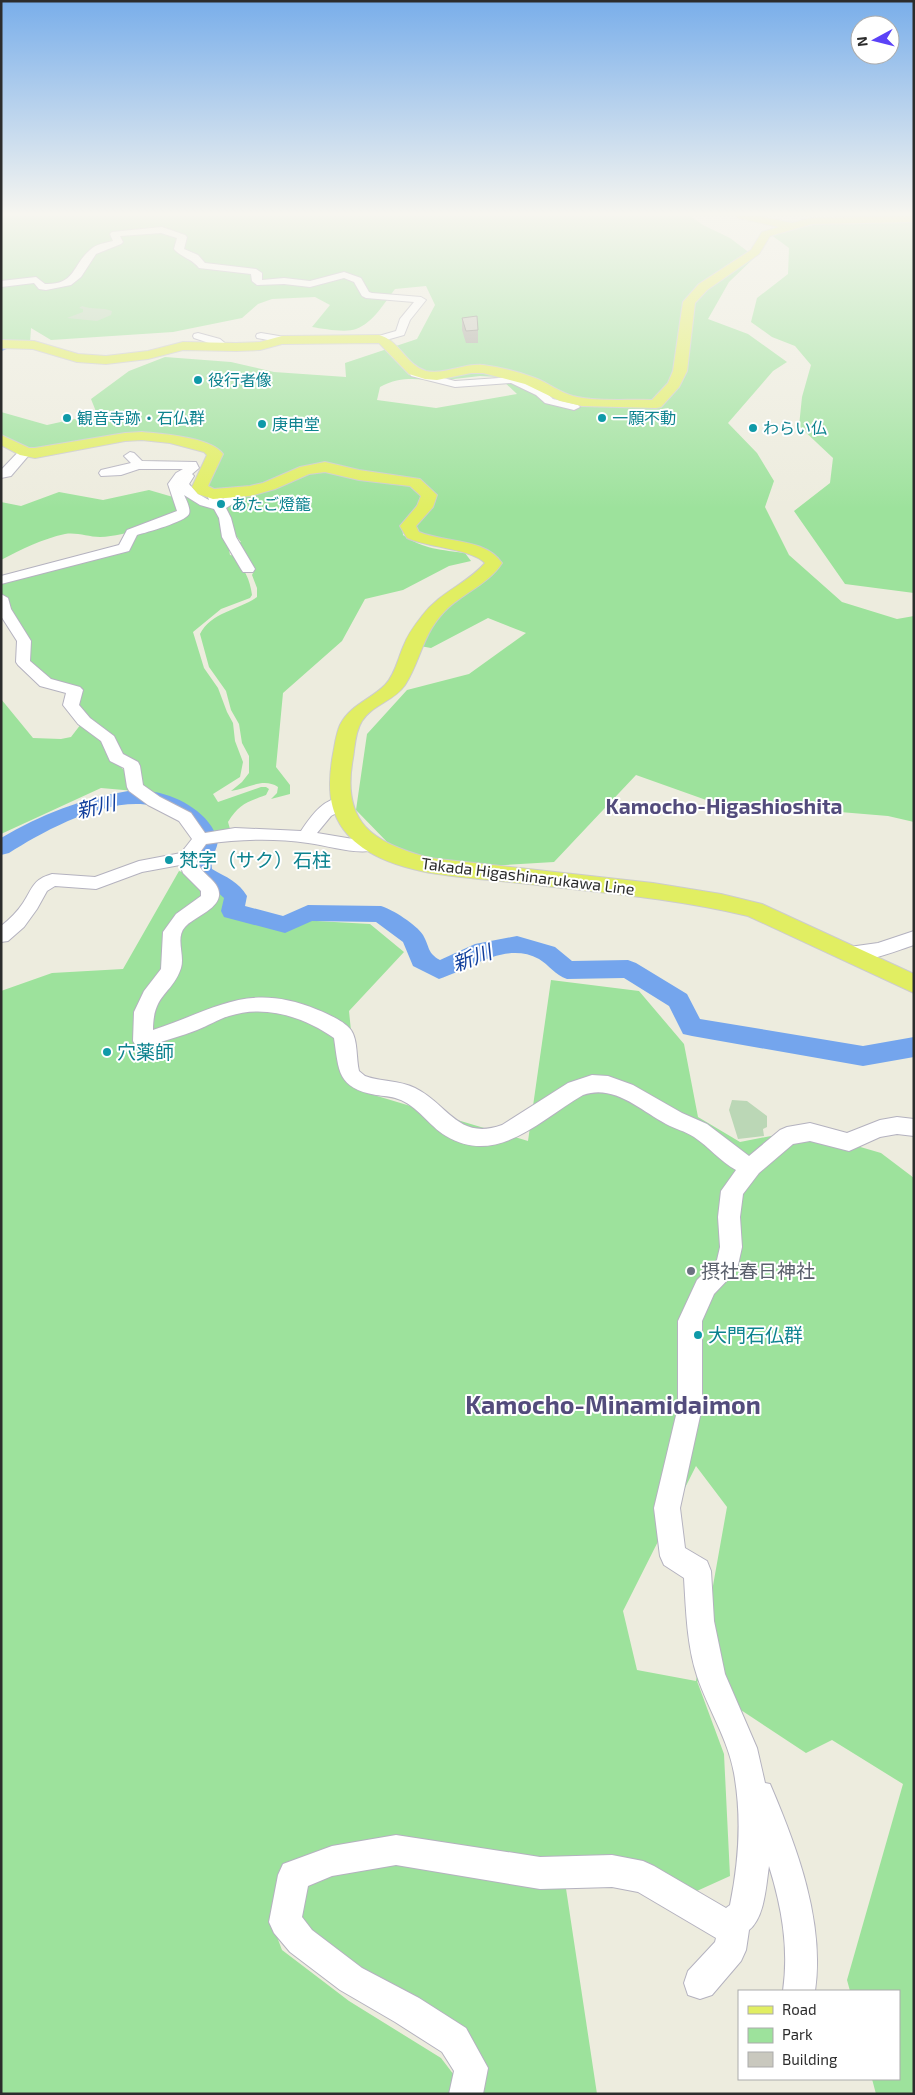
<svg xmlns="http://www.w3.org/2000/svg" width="915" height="2095" viewBox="0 0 915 2095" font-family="'Exo 2','Noto Sans JP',sans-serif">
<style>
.green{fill:#9de29c;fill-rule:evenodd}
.cemetery{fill:#bbd7b6}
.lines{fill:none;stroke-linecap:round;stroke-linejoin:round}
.stream{stroke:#74a5ed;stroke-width:2.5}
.river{fill:#74a5ed;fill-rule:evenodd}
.minor-casing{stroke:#b4b2bf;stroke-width:2}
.major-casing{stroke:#ccc;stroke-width:2}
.minor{fill:#fff;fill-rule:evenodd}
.major{fill:#e1ee62;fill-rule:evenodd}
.wall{fill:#adaca3}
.building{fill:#c9c8be;stroke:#8d8c85}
.culture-dot{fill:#0f9aa8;stroke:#fff;stroke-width:2}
.worship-dot{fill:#6b7280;stroke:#fff;stroke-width:2}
.labels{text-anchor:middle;stroke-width:4;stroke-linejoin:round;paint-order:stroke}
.far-culture-label{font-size:16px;fill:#0d838f;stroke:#fff;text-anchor:start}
.far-street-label{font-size:16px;fill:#2c2c2c;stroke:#fff}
.culture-label{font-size:19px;fill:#0d838f;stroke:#fff;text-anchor:start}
.worship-label{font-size:19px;fill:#5b616d;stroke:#fff;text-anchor:start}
.water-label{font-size:20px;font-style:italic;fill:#103e9c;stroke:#fff}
.quarter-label{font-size:21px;font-weight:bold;fill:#534c7c;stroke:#fff}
.near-quarter-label{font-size:25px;font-weight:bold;fill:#534c7c;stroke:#fff}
</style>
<rect width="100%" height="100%" fill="#edecde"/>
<!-- green -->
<g class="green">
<path d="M1 216H690L703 225 730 238 755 257 729 282 708 319 748 334 787 362 773 371 728 423 757 453 774 481 765 507 789 555 842 602 897 619 914 616V822L888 816 709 801 636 775 554 862 487 866 431 860 390 845 356 810 367 734 407 690 469 674 526 633 488 618 431 648 420 646 443 610 494 573 501 564C498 557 494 553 488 550 470 541 438 538 418 534L414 526 435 494 430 488 419 480 376 475 338 466 265 484 216 491 206 486 221 453 174 437 30 449 1 435V412L47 425 97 414 91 399 129 371 165 357 231 362 274 372 346 377 345 363 417 339 435 305 426 286 395 289C385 302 373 323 356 329 346 333 324 329 312 327L330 305 315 297 272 299 258 304 242 318 173 332 51 340 31 328 30 343 1 341ZM480 376 499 377 517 394 436 408 377 400 380 387C404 374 420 381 445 380 457 379 469 377 480 376Z"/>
<polygon points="823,223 914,223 914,593 845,584 794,511 830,483 833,458 799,426 802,397 811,365 795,346 772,337 751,322 757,298 788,274 789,248 770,234"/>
<path d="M317 472H332L408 485 419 492 421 500 402 524 403 535C422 549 443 550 465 553L471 561 449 566 403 590 365 599 342 641 283 693 276 767 290 785V794L271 799 277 793 278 787C263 777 247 789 231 791L242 782 249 773V756L242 743 239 724 231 710 226 691 209 667 200 634C211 612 239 610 257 597V588L252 575 254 571 250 569 234 543 241 542 230 528 222 508 235 497Z"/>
<path d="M181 486 214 506 224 524 230 555 235 556C244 569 250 579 252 595L250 598 221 609 193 632 204 668 218 688 227 712 233 723 235 741 243 762 240 777 213 794 218 802 261 787H266L269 789 266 795C247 802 239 804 228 822L230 829 204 835 140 787 120 755 74 704 80 692 56 685 31 671 1 594V582L128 548 135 535 182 517Z"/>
<path d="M149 490 173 497 180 510C154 523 129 536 100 537 88 537 77 532 65 534 42 539 22 549 1 560V502L21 506 59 492 103 500Z"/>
<polygon points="1,699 33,738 61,739 71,737 81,724 103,738 111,758 128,774 135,791 101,788 1,834"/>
<path d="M179 871 232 890 227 916 370 924 404 952 349 1011 357 1090 528 1141 551 980 639 991 684 1044 698 1117 740 1142 802 1130 881 1153 914 1178V2094H876L872 2079H899V1991H850L847 1980 903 1784 832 1740 806 1753 697 1681 724 1754 730 1876 688 1895 521 1859 422 1842 284 1872 273 1899 274 1929 282 1950 349 2001 441 2058 454 2075 451 2094H1V991L52 973 123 969ZM696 1466 727 1507 696 1681 637 1670 623 1611Z"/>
<polygon points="371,1866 422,1866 565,1882 597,2094 474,2094 481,2070 299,1925 306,1885 338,1870"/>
</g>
<!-- cemetery -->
<g class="cemetery">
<path d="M82 306C93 310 101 307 112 311L111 315 97 321 67 318 83 312V309L79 308Z"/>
<polygon points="732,1100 747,1101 767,1116 767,1127 763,1129 764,1136 738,1139 729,1110"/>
</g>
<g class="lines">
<!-- stream -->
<polyline class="stream" points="1,350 8,347"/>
<!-- river -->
<path class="river" d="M128 791C137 791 146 791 155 792 181 797 210 814 218 840 217 852 210 856 212 869 226 877 239 882 247 896L245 906 283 916 308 905 381 906C392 909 417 925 423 935 430 947 427 953 440 960L475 944 517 936 555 947 572 961 628 960 636 963 687 994 700 1019 863 1046 914 1037V1057L863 1066 692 1036 683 1034 669 1006 624 978 567 979C555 975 549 965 539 959 505 941 471 969 439 979L413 966 403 942 376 922 312 921 285 933 224 917 221 911 224 898C216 889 200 886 193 876 181 861 203 848 194 834 153 770 55 824 9 853L1 855V838C41 814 82 799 128 791Z"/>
<defs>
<g id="minor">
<path d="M162 227 185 235 187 237 184 249 198 255 205 263 256 269 262 273V280L284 278 310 281 344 272 361 278 369 292 372 293 421 297 426 300 410 320 404 335 379 342 375 341 374 339 375 337 396 331 400 319 414 302 366 298 362 296 354 282 344 278 310 287 284 284 257 285 252 281 251 274 199 268C191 258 182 258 174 249L177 238 161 233 120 236 123 242 121 244 96 254 81 277 71 285 46 290 39 289 34 283 1 287V281L36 277 45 284C76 285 72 265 90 250 96 244 105 243 113 241L110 234 112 232Z"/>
<polygon points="198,333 220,339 226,344 223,349 215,349 215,345 194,338 193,336 194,334"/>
<polygon points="261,333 285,337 290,340 285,343 257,338 256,336 257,334"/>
<polygon points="414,368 420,372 455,381 513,377 544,391 553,399 578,405 580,407 574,410 545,403 536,395 511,383 455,387 411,376 409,371"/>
<polygon points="25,448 29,449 31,452 29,455 11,476 1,478 1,470 21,449"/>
<path d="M130 452 134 453 142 461 196 462 199 468 192 474 194 476 189 484 198 494 209 500 207 494 209 491H217L222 500 233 490H241L243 493 234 503 226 508 231 518 236 537 255 569 253 572H243L241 569 222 537 219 518 214 509 200 505 184 495C186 499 191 509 189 514 185 522 147 532 137 535L129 551 1 584V576L119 545 127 530 177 511 168 484 176 473 183 469H139L121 475 101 476 99 473 101 470 131 463 124 456Z"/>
<path d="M1 594 8 598 11 609 31 641 30 661 51 679 80 687 83 690 79 705 90 718 114 736 123 754 138 762 140 766 143 785 160 797 191 813 205 833 235 828 301 831C311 816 326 794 347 799L349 803 347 807 331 816 317 833 353 839 381 841 384 845 381 849C357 856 331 846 308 843 274 838 240 839 206 844L196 858C199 875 221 880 219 896 217 910 194 917 185 927 175 938 185 955 181 968 172 995 153 993 153 1030 217 1009 248 981 318 1010 328 1014 344 1021 351 1030 358 1040 356 1059 359 1071L365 1076C381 1082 399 1080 415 1088 448 1104 458 1141 502 1125L568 1083 592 1075 608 1076 633 1085 682 1113 707 1124 749 1156 780 1130 787 1127 810 1123 847 1133 880 1120 897 1117 914 1119V1136L897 1134 880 1137 849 1151 810 1141 793 1144 759 1173 743 1194 740 1217 742 1247 738 1265 735 1272 714 1294 702 1321V1407L680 1508 685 1548 707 1561 711 1571 714 1621 725 1674 757 1748 765 1783 770 1784C797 1847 825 1922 815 1991H783C789 1948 782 1908 769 1866 766 1885 765 1917 749 1930L746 1950 741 1961 712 1995 700 1999 688 1995 684 1983 688 1971 715 1942 716 1938 638 1892 612 1887 540 1889 396 1865 332 1876 308 1886 302 1917 312 1930 362 1968 419 1998 466 2028 488 2068 483 2094H449L454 2071 442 2052 395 2022 340 1990 290 1952 274 1933 269 1922 278 1875 283 1864 332 1846 396 1835 540 1857 612 1855 643 1861 654 1866 726 1908 730 1905C739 1861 742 1818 734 1773 728 1739 708 1709 697 1676 687 1646 686 1611 684 1578L664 1565 660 1556 654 1508 678 1407V1321L697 1280 717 1260 720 1247 718 1217 721 1191 736 1170C720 1161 709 1147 694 1137 685 1131 675 1129 666 1124 640 1110 614 1084 583 1095 541 1119 497 1167 446 1136 429 1126 417 1105 398 1099 391 1096 383 1096 376 1095 337 1088 339 1071 334 1038 304 1017 265 1004 229 1016 218 1019 208 1026 197 1030 182 1036 165 1040 150 1046L143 1049 136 1046 133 1041 134 1012 144 991 161 969 163 932 176 914 201 896V891L183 873 180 865 142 872 96 889 55 886 47 891 37 909 24 927 8 941 1 942V926C10 919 17 912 23 903 33 888 32 880 52 874L95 877 139 861 181 853 192 839 179 821 148 805 129 791 127 787 124 768 110 761 101 741 78 724 63 705 66 693 40 686 18 665 16 662 17 641 1 616Z"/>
<path d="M914 931V945C892 952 865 965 842 958L840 953 842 948 878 943Z"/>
</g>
<g id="major">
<path d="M736 216H758L792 223 811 218 914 216V222L812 224 770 236 759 254 707 290 695 303 687 371 679 387 661 407 656 408 582 406 560 401 525 384 483 373H471L437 380 425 379 409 374 379 343 282 344 260 350 236 351 183 350 148 359 106 364 77 362 33 349 1 348V340L34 341 78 354 106 356 148 351 183 342 236 343 260 342 282 336 379 335C399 340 407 366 426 371 445 375 464 363 483 365 499 367 519 372 535 378 548 383 559 392 573 396 597 402 627 399 652 400L668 383 673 371 683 302 699 284 751 250 762 232 779 227 738 218Z"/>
<path d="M142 432C162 434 211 437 223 454L208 486 214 489 250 486 263 483 300 467 325 462 359 470 420 479 437 495 433 507 416 526 419 532C446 543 485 538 502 563 488 585 462 593 444 612 422 635 421 660 405 685 394 701 372 705 362 721 355 732 355 746 353 758 341 823 372 842 429 858L653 883 721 894 762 904 914 974V993L748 916C673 898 596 892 520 883 471 877 404 877 363 848 329 824 326 793 333 754 335 744 336 734 340 725 350 705 370 700 385 685 395 675 398 658 404 645 408 634 415 625 422 616 441 591 467 584 485 563 472 549 427 547 407 538L400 526 417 506 421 496 410 486 359 480 325 472 309 474 275 489 250 496 213 499 198 494 192 487 207 455 204 452 170 443 142 440 125 441 35 458 20 455 1 445V435L29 448H35L125 433Z"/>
</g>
</defs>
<!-- minor casing -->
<use href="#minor" class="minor-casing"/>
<!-- major casing -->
<use href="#major" class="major-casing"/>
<!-- minor -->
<use href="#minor" class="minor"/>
<!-- major -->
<use href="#major" class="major"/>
</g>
<!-- wall -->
<polygon class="wall" points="462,318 478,330 478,343 466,343 462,330"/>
<!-- building -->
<polygon class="building" points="477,316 478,330 466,331 462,318"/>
<!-- sky -->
<linearGradient id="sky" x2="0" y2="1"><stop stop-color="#79aeea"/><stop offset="0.42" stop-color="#f7f6f0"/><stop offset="1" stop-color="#f7f6f0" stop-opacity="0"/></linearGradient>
<rect width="915" height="509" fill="url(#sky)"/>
<!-- markers -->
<g class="culture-dot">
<circle cx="198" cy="380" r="5"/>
<circle cx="67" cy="418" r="5"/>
<circle cx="602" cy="418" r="5"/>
<circle cx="262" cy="424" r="5"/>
<circle cx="753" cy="428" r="5"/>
<circle cx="221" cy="504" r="5"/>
<circle cx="169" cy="860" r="5"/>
<circle cx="107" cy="1052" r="5"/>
<circle cx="698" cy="1335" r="5"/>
</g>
<circle class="worship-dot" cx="691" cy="1271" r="5"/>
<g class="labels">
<!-- far-culture labels -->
<g class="far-culture-label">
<text x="208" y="386">役行者像</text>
<text x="77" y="424">観音寺跡・石仏群</text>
<text x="612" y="424">一願不動</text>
<text x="272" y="430">庚申堂</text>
<text x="763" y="434">わらい仏</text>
<text x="231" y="510">あたご燈籠</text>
</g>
<!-- far-street labels -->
<g class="far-street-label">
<text transform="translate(528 876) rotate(7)" y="6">Takada Higashinarukawa Line</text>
</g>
<!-- culture labels -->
<g class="culture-label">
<text x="179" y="867">梵字（サク）石柱</text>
<text x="117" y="1059">穴薬師</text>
<text x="708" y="1342">大門石仏群</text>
</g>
<!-- worship labels -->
<g class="worship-label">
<text x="701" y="1278">摂社春日神社</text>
</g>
<!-- water labels -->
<g class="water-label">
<text transform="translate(96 807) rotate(-13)" y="7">新川</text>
<text transform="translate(472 958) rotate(-20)" y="7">新川</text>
</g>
<!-- quarter labels -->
<g class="quarter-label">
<text x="724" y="814">Kamocho-Higashioshita</text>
</g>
<!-- near-quarter labels -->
<g class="near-quarter-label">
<text x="613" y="1414">Kamocho-Minamidaimon</text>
</g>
</g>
<!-- border -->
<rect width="915" height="2095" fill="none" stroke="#2c2c2c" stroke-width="5"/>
<!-- legend -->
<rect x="738" y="1990" width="162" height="90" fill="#ffffff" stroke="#ababab"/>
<rect x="748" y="2006" width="25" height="8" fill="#e1ee62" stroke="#ababab"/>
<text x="782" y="2015" font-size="15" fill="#2c2c2c">Road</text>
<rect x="748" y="2028" width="25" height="15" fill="#9de29c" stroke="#ababab"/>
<text x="782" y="2040" font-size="15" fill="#2c2c2c">Park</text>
<rect x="748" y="2052" width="25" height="15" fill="#c9c8be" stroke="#ababab"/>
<text x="782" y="2065" font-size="15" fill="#2c2c2c">Building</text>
<!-- north arrow -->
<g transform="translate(875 40) rotate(263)"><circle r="24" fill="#ffffff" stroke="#ababab"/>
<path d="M0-4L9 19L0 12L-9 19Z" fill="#5b42f7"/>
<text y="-8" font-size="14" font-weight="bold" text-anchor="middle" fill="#2c2c2c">N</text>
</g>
</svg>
